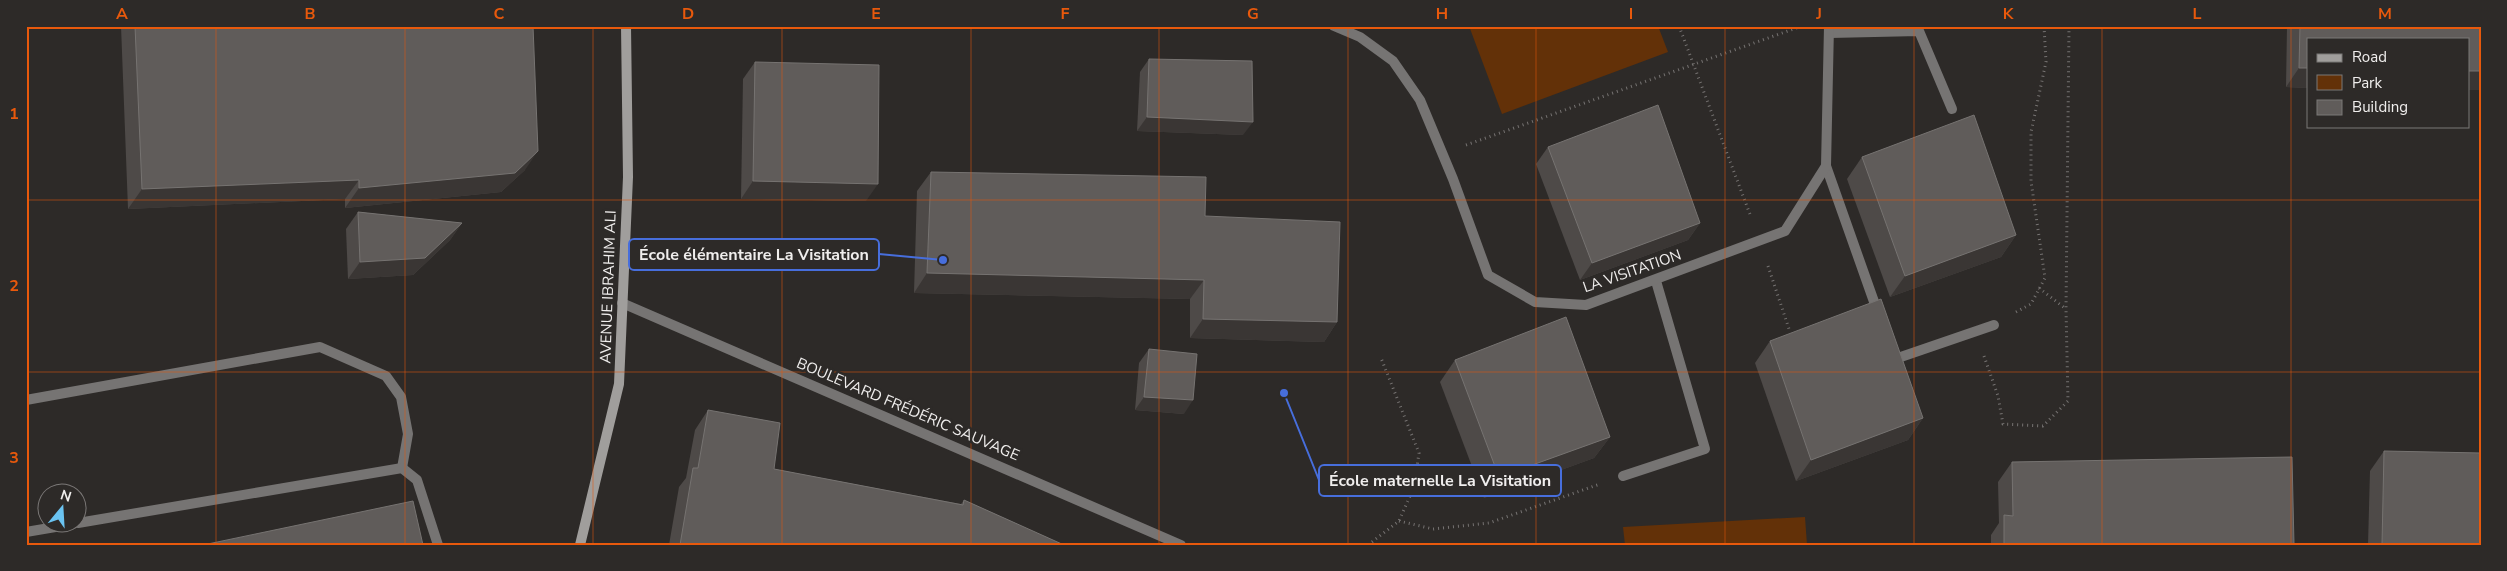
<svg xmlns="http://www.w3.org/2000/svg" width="2507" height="571" viewBox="0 0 2507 571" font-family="'Nunito Sans',sans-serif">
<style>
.green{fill:#633108}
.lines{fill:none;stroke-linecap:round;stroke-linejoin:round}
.path{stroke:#767372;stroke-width:3;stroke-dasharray:1 4;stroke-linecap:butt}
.lane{stroke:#767473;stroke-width:10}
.street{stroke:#767473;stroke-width:10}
.secondary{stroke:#a09e9c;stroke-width:10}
.wall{fill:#4e4a48}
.shaded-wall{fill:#3a3634}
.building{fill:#605c5a;stroke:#767371}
.grid{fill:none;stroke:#e8590c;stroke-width:1;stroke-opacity:0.55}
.labels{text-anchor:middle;stroke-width:5;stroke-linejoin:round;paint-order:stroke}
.street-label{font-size:15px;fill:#f0eeed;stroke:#2d2a28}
.leader{fill:none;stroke:#476edc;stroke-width:2}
.callout-dot{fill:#476edc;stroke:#2d2a28;stroke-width:2}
.callout{fill:#2d2a28;stroke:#476edc;stroke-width:2}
.callout-label{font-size:16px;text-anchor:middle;font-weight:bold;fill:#f0eeed}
.neatline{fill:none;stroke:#e8590c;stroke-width:2}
.grid-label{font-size:16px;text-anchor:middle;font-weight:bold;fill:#e8590c}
</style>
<rect width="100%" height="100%" fill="#2d2a28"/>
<!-- green -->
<g class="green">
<polygon points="1469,26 1658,26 1668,52 1502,114"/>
<polygon points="1805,517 1807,545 1625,545 1623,527"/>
</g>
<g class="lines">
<!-- path -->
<g class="path">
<polyline points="1679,26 1751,217"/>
<polyline points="1466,145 1802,26"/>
<polyline points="1768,266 1789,329"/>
<polyline points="2039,288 2066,309"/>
<polyline points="2016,312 2031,304 2045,278 2031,181 2031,132 2046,62 2044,26"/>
<polyline points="1984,356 1998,396 2003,424 2043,426 2068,401 2066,309 2069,26"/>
<polyline points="1399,521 1433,529 1489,523 1600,484"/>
<polyline points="1368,545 1399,521 1414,487 1419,453 1381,358"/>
</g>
<!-- lane -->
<g class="lane">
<polyline points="1830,33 1919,31 1952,109"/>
<polyline points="1826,166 1878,313"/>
<polyline points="1892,358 1892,360 1994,325"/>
<polyline points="26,400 320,347 386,376 401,397 408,434 402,468"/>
<polyline points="1623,476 1705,449 1656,281"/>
<polyline points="78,523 402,468 417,480 438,545"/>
<polyline points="26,532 73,524"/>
</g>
<!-- street -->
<g class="street">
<polyline points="1334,26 1360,37 1393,61 1420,100 1453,179 1488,275 1535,302 1586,305 1785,231 1826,166 1829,26"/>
<polyline points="622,303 1181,545"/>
</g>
<!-- secondary -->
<polyline class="secondary" points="580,545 619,384 628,177 626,26"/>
</g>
<!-- wall -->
<g class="wall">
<polygon points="121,26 533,26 525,170 501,192 345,208 345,199 128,209"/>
<polygon points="2287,26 2481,26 2481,90 2468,90 2468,39 2308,88 2286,87"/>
<polygon points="1149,59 1243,135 1137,131 1140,72"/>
<polygon points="755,62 866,201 741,199 743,79"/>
<polygon points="1548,147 1700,223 1688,240 1580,280 1536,164"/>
<polygon points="1862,157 2016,235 2001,257 1890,297 1847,179"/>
<polygon points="931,172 1205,216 1337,322 1324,342 1190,338 1190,299 914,293 917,191"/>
<polygon points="358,212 462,223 450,240 413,275 348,279 346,229"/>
<polygon points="1770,341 1923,418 1908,440 1796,481 1755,363"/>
<polygon points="1149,349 1184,414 1135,410 1139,363"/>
<polygon points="1455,360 1610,437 1594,458 1484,498 1440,382"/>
<polygon points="708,410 774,469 961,504 964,500 1064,545 669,545 679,487 686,478 695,430"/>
<polygon points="2384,451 2481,545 2368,545 2370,471"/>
<polygon points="2012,462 2294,545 1991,545 1991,535 1999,523 1998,482"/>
</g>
<!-- shaded-wall -->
<g class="shaded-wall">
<polygon points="2299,68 2308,68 2308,88 2286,87"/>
<rect x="2468" y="71" width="13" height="19"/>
<polygon points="1147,117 1253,122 1243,135 1137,131"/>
<polygon points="538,151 525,170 501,192 345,208 359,188"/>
<polygon points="359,180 345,199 128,209 142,189"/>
<polygon points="753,181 878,184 866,201 741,199"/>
<polygon points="462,223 450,240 413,275 348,279 360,262"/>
<polygon points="1700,223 1688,240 1580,280 1592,263"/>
<polygon points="2016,235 2001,257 1890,297 1905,276"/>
<polygon points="927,273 1204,280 1190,299 914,293"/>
<polygon points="1203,319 1337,322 1324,342 1190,338"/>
<polygon points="1144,397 1193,400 1184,414 1135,410"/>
<polygon points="1923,418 1908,440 1796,481 1811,460"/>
<polygon points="1610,437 1594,458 1484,498 1499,477"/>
</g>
<!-- building -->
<g class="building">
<polygon points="135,26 533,26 538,151 515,173 359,188 359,180 142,189"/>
<polygon points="2300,26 2481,26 2481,71 2468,71 2468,39 2308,39 2308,68 2299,68"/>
<polygon points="1149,59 1252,61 1253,122 1147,117"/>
<polygon points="755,62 879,65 878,184 753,181"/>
<polygon points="1658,105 1700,223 1592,263 1548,147"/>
<polygon points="1974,115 2016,235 1905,276 1862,157"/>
<polygon points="931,172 1206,177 1205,216 1340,222 1337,322 1203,319 1204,280 927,273"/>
<polygon points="358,212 462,223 425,258 360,262"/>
<polygon points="1881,299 1923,418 1811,460 1770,341"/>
<polygon points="1566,317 1610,437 1499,477 1455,360"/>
<polygon points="1149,349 1197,354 1193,400 1144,397"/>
<polygon points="708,410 780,423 774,469 963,505 964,500 1064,545 680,545 693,468 698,468"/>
<polygon points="2384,451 2481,453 2481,545 2382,545"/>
<polygon points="2292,457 2294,545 2004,545 2004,515 2013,516 2012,462"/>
<polygon points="413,501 423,545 203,545"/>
</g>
<!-- grid -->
<path class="grid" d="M216 26V545M405 26V545M593 26V545M782 26V545M971 26V545M1159 26V545M1348 26V545M1536 26V545M1725 26V545M1914 26V545M2102 26V545M2291 26V545M26 200H2481M26 372H2481"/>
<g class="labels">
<!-- street labels -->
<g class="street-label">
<text transform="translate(1632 271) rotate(-19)" y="5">LA VISITATION</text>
<text transform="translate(608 287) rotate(-88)" y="5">AVENUE IBRAHIM ALI</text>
<text transform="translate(908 409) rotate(23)" y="5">BOULEVARD FRÉDÉRIC SAUVAGE</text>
</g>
</g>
<!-- callouts -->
<path class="leader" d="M943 260L879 254M1284 393L1319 480"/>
<g class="callout-dot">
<circle cx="943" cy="260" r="5"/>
<circle cx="1284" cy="393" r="5"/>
</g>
<g class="callout">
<rect x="629" y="239" width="250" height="31" rx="5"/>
<rect x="1319" y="465" width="242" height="31" rx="5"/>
</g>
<g class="callout-label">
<text x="754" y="260">École élémentaire La Visitation</text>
<text x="1440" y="486">École maternelle La Visitation</text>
</g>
<!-- border -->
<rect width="2507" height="571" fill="none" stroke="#2d2a28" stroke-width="55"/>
<!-- legend -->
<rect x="2307" y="38" width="162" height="90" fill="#2d2a28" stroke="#7b7877"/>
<rect x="2317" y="54" width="25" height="8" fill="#a09e9c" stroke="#7b7877"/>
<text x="2352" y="62" font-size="15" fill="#f0eeed">Road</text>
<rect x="2317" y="75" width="25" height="15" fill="#633108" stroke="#7b7877"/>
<text x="2352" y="88" font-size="15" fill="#f0eeed">Park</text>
<rect x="2317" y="100" width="25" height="15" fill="#605c5a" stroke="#7b7877"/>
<text x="2352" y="112" font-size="15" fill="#f0eeed">Building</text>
<!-- north arrow -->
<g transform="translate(62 508) rotate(18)"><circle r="24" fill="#2d2a28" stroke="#7b7877"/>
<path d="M0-4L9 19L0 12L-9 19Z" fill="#6ac3f1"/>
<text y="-8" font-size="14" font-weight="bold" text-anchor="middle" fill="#f0eeed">N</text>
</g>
<rect x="28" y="28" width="2452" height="516" class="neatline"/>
<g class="grid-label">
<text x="122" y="19">A</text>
<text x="310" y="19">B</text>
<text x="499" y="19">C</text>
<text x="688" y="19">D</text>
<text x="876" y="19">E</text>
<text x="1065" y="19">F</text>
<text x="1253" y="19">G</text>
<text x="1442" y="19">H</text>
<text x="1631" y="19">I</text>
<text x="1819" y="19">J</text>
<text x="2008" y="19">K</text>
<text x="2197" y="19">L</text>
<text x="2385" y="19">M</text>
<text x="14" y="119">1</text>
<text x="14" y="291">2</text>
<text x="14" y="463">3</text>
</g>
</svg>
